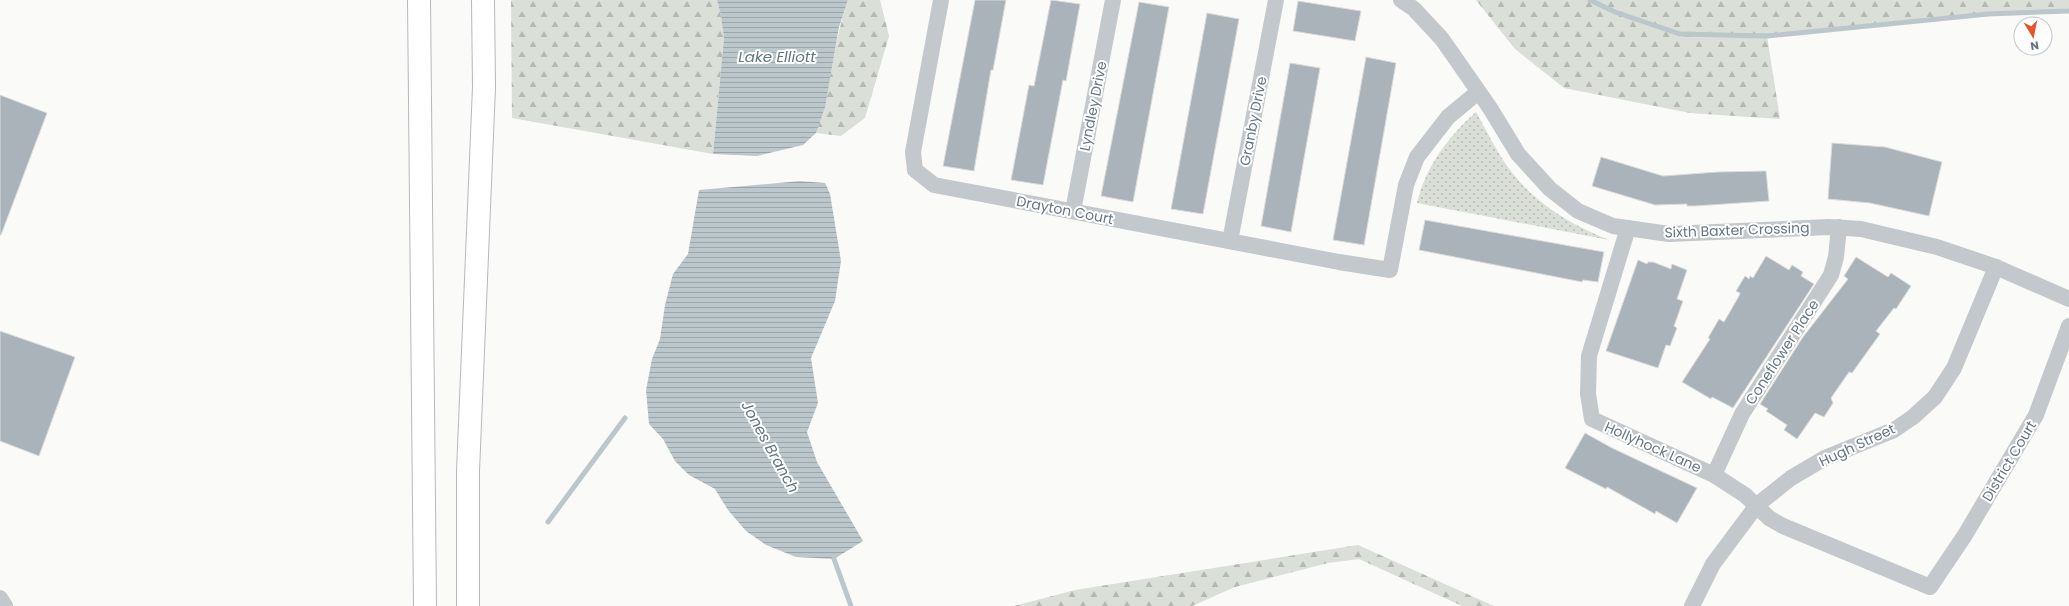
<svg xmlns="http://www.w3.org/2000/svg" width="2069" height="606" viewBox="0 0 2069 606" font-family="Poppins,sans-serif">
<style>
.grass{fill:url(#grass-dots)}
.forest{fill:url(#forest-firs)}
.water{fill:url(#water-rules)}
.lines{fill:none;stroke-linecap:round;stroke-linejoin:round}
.stream{stroke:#bbc7cb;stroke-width:5}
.building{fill:#aab3b9;stroke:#dcdcda}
.motorway-casing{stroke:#b4b9bd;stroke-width:24}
.minor{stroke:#c3c8cc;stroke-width:16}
.motorway{stroke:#fff;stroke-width:22}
.labels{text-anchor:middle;stroke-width:4;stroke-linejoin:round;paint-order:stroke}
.street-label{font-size:14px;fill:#657683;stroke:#fff}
.water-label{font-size:15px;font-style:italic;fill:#60757c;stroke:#fff}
</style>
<defs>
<pattern id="grass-dots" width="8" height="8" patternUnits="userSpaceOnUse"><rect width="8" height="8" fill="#dadfd7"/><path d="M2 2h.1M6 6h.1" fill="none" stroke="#b4b9b4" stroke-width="1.8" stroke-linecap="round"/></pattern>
<pattern id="forest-firs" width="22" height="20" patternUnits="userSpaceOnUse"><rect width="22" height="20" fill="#dadfd7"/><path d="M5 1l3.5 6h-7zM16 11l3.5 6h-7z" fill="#b4b9b4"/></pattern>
<pattern id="water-rules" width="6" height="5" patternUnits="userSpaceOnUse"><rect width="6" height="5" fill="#bbc7cb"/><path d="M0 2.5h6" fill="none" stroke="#9ca6aa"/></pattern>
</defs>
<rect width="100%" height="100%" fill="#fafaf8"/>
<!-- grass -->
<path class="grass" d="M1476 112C1488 133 1499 157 1514 175 1539 206 1573 226 1609 240L1417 203C1426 166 1448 137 1476 112Z"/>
<!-- forest -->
<g class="forest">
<polygon points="511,0 717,0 721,16 724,38 713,154 512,118"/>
<path d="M848 0H880L889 36 865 118 841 136 816 133C831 89 833 43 848 0Z"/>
<polygon points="1476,0 2069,0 2069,11 1988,14 1767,36 1780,119 1690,113 1564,88 1515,49"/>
<polygon points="1358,545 1494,606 1462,606 1359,559 1328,563 1235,587 1192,606 1014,606 1075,590"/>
</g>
<!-- water -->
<g class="water">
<polygon points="717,0 848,0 839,27 825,107 816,133 803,145 757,156 713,154 724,38 721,16"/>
<polygon points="800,181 825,183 830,194 841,261 835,301 811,358 818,403 807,432 817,462 863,541 834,559 796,557 766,545 746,531 728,510 715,489 689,475 675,461 663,439 649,424 646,390 652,359 660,339 665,305 673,274 688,254 699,190"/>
</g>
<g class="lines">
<!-- stream -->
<g class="stream">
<polyline points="1590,0 1615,12 1680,34 1767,36 1988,14 2069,11"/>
<polyline points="548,522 625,418"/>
<polyline points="834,559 851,606"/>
</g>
</g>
<!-- building -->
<g class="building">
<polygon points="975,0 1006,0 993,70 991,70 974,171 943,166"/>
<polygon points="1051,0 1080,4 1066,81 1063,80 1043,185 1011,180 1029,85 1034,86"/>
<polygon points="1298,1 1361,11 1355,41 1293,31"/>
<polygon points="1139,2 1169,7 1133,202 1101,196"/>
<polygon points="1207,13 1239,19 1203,214 1171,209"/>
<polygon points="1366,57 1396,63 1364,245 1333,240"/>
<polygon points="1290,63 1320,68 1291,232 1261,226"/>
<polygon points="0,95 47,113 1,235 0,235"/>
<polygon points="1832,143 1885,147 1942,162 1929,216 1870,203 1828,199"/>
<polygon points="1601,157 1663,176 1718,172 1766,171 1769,201 1695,206 1687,206 1687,204 1655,205 1592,186"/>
<polygon points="1425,220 1604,252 1598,282 1583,280 1582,282 1419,250"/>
<polygon points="1766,256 1789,270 1792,265 1803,272 1801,276 1814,284 1733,408 1712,397 1711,399 1682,382 1710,339 1708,338 1719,319 1724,322 1739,296 1740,293 1736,291 1745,276 1749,279 1750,276 1753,278"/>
<polygon points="1856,257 1888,277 1891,273 1911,286 1896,309 1894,308 1876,331 1880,334 1852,373 1849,372 1831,398 1833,403 1824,417 1815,413 1797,439 1784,430 1787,425 1766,411 1768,409 1760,404 1803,337 1848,279 1844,276"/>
<polygon points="1638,260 1647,264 1648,262 1653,262 1671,269 1672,264 1687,270 1677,299 1683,301 1674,326 1677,328 1670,346 1666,345 1658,368 1606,351"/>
<polygon points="0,331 75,357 39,456 0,441"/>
<polygon points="1585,433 1612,448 1697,488 1677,523 1656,511 1655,514 1607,487 1606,489 1565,468"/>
</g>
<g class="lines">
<defs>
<g id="motorway">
<polyline points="419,0 425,606"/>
<polyline points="468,606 468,471 484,87 483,0"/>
</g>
</defs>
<!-- motorway casing -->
<use href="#motorway" class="motorway-casing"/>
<!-- minor -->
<g class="minor">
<polyline points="941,0 913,152 915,170 934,185 1339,262 1390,270 1406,185 1417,157 1448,117 1478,92"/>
<polyline points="1401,0 1414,9 1442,39 1490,108 1518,154 1550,189 1578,211 1613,226 1669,234 1829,227 1861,229 1937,247 1996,267 2069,299"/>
<polyline points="1073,211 1113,0"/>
<polyline points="1628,228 1589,356 1588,394 1592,419 1714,475 1745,495 1769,518 1783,526 1930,587 1965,535 2036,415 2069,326"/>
<polyline points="1230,241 1276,0"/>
<polyline points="1714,475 1742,414 1831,275 1836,257 1839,227"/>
<polyline points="0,598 5,606"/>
<polyline points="1692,606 1713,564 1757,505 1791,478 1825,458 1894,430 1913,417 1935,397 1954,368 1996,267"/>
</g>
<!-- motorway -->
<use href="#motorway" class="motorway"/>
</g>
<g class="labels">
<!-- street labels -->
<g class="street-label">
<text transform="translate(1093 106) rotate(-79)" y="5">Lyndley Drive</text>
<text transform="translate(1253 121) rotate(-79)" y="5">Granby Drive</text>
<text transform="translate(1065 210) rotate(11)" y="5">Drayton Court</text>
<text transform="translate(1737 230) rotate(-2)" y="5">Sixth Baxter Crossing</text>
<text transform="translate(1782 352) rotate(-57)" y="5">Coneflower Place</text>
<text transform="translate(1857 445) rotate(-25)" y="5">Hugh Street</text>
<text transform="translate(1653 447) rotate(24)" y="5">Hollyhock Lane</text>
<text transform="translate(2009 461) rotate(-59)" y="5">District Court</text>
</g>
<!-- water labels -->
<g class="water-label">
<text x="777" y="62">Lake Elliott</text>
<text transform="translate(770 447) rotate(61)" y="5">Jones Branch</text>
</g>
</g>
<!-- north arrow -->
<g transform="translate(2033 36) rotate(170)"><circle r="19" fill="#ffffff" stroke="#c1c8cd"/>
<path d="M0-3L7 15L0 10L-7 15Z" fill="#e4572e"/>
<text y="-6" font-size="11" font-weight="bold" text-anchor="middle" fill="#657683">N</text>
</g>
</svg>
